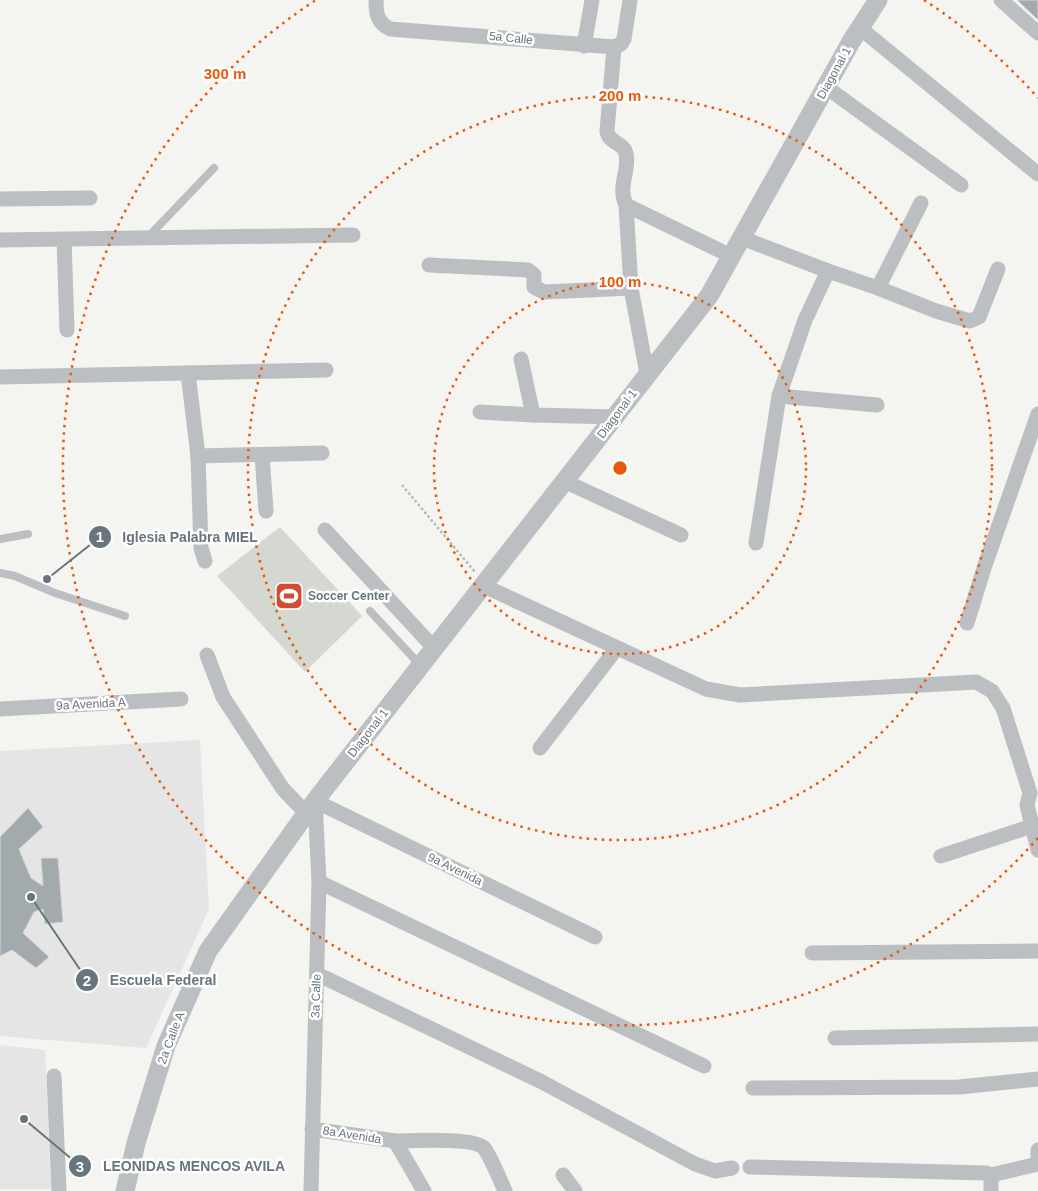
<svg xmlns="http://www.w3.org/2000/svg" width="1038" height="1191" viewBox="0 0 1038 1191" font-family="Arial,sans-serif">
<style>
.built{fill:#e4e5e4}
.green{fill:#d4d8d0}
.building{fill:#a2aaae;stroke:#d5d5d3}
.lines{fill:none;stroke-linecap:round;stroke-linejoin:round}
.path{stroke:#b5b8ba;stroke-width:2.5;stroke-dasharray:2.5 2.5;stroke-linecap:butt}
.service{stroke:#bbbfc2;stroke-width:8}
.minor{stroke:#bbbfc2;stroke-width:15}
.tertiary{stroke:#bbbfc2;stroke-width:19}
.ring{fill:none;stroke:#e8590c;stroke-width:2.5;stroke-dasharray:2.5 5}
.labels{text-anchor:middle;stroke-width:5;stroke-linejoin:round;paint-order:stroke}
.street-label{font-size:12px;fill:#66757e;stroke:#fff}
.poi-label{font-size:12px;font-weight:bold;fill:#66757e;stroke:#fff;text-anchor:start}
.centre{fill:#e8590c;stroke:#fff;stroke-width:2.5}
.ring-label{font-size:15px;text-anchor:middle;font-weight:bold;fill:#e8590c;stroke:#fff;stroke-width:5;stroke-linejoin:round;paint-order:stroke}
.leader{fill:none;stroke:#66757e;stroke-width:2}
.callout-dot{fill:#66757e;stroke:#fff;stroke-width:2}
.mark-label{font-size:15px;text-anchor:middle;font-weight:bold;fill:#fff}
.callout-label{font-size:14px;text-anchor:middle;font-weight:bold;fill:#66757e;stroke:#fff;stroke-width:5;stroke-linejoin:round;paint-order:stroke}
</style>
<rect width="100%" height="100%" fill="#f4f4f0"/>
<!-- built -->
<g class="built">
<polygon points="200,740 209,909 146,1048 0,1036 0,751"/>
<polygon points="0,1045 45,1050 51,1189 0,1189"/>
</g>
<!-- green -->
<polygon class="green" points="280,527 362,616 305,672 217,576"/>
<!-- building -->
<g class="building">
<polygon points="1017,0 1038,0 1038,20"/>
<polygon points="28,808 43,827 19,849 31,878 43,886 41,858 58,858 63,922 45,924 43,909 34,912 23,933 49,957 36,968 12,950 0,956 0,837"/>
</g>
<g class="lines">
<!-- path -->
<polyline class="path" points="402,485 475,572"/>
<!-- service -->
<g class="service">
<polyline points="149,236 214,168"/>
<polyline points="0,539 28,534"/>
<polyline points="0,573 15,576 55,593 125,616"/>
<polyline points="370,611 421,666"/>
</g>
<!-- minor -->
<g class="minor">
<path d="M376 0C376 14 377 22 390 29L614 47 621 44 624 39 630 0"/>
<polyline points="1001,0 1038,33"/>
<polyline points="860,28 1038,174"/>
<polyline points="584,46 592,0"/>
<path d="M614 47 607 131C609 144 624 142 626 154 630 172 617 185 626 205L731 256"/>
<polyline points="826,87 961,185"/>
<polyline points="0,199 90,198"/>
<polyline points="626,205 631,288 647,374"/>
<polyline points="742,238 828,271 878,288 921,203"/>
<polyline points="64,239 67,330"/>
<polyline points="0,240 353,235"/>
<polyline points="429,265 528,270 534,275 534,287 544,292 631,288"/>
<polyline points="878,288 936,311 970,321 979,317 998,269"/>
<polyline points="521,359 533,415 616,417"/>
<polyline points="188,373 198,456 201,548 205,561"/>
<polyline points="0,377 326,370"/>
<polyline points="779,396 877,405"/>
<polyline points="480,412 533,415"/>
<polyline points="262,455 266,511"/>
<polyline points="198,456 322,453"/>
<polyline points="566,482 681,535"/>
<polyline points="325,530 434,648"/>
<polyline points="756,543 779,396 805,320 828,271"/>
<polyline points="484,586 706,689 740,695 976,682 992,691 1003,708 1030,793 1027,805 1038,850"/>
<polyline points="967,623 984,568 1038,414"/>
<polyline points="207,655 223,697 283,789 306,813"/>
<polyline points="0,709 181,699"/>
<polyline points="540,748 617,648"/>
<polyline points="941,856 1032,826"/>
<polyline points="319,882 704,1066"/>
<polyline points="812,953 1038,951"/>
<polyline points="317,974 542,1082 695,1164 715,1171 732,1168"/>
<polyline points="835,1038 1038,1034"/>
<polyline points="54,1076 59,1191"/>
<polyline points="753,1088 959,1087 1038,1079"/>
<polyline points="312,1129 395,1141 424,1191"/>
<path d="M395 1141C412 1141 474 1137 484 1148 490 1155 501 1182 505 1191"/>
<polyline points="750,1167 986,1173 991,1175"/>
<polyline points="563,1175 575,1191"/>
<polyline points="311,1191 319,882 315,801 595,937"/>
<polyline points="991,1191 991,1175 1038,1164 1038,1150"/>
</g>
<!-- tertiary -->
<polyline class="tertiary" points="125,1191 136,1143 166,1046 208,951 315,801 709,296 852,40 878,0"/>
</g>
<!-- distance rings -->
<g class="ring">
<circle cx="620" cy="468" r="186"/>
<circle cx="620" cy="468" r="372"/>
<path d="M1038 838A558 558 0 1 1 316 0M924 0A558 558 0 0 1 1038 98"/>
</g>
<!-- icons -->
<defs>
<symbol id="stadium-square" viewBox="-11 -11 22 22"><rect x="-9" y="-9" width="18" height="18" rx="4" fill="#d04c34" stroke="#fff"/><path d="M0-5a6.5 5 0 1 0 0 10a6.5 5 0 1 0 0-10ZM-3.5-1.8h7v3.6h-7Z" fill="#fff"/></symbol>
</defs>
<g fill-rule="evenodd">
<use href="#stadium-square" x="273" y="580" width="32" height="32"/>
</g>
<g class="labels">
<!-- street labels -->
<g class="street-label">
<text transform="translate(511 38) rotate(6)" y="4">5a Calle</text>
<text transform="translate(834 73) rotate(-61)" y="4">Diagonal 1</text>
<text transform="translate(617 414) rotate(-53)" y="4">Diagonal 1</text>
<text transform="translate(91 704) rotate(-3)" y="4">9a Avenida A</text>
<text transform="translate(368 733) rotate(-52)" y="4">Diagonal 1</text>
<text transform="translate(455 869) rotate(26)" y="4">9a Avenida</text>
<text transform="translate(316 996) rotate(-88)" y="4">3a Calle</text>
<text transform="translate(171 1038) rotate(-69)" y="4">2a Calle A</text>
<text transform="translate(352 1135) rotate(9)" y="4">8a Avenida</text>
</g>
<!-- poi labels -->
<g class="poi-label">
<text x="308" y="600">Soccer Center</text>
</g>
</g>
<circle cx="620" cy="468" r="8" class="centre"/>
<g class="ring-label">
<text x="225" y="79">300 m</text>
<text x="620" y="101">200 m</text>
<text x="620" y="287">100 m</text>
</g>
<!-- callouts -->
<path class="leader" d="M47 579L100 537M31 897L87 980M24 1119L80 1166"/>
<g class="callout-dot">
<circle cx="47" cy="579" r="5"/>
<circle cx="31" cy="897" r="5"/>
<circle cx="24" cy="1119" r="5"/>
<circle cx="100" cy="537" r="12"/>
<circle cx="87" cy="980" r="12"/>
<circle cx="80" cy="1166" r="12"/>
</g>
<g class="mark-label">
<text x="100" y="542">1</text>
<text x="87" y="986">2</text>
<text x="80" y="1172">3</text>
</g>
<g class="callout-label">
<text x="190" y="542">Iglesia Palabra MIEL</text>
<text x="163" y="985">Escuela Federal</text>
<text x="194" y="1171">LEONIDAS MENCOS AVILA</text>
</g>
</svg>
